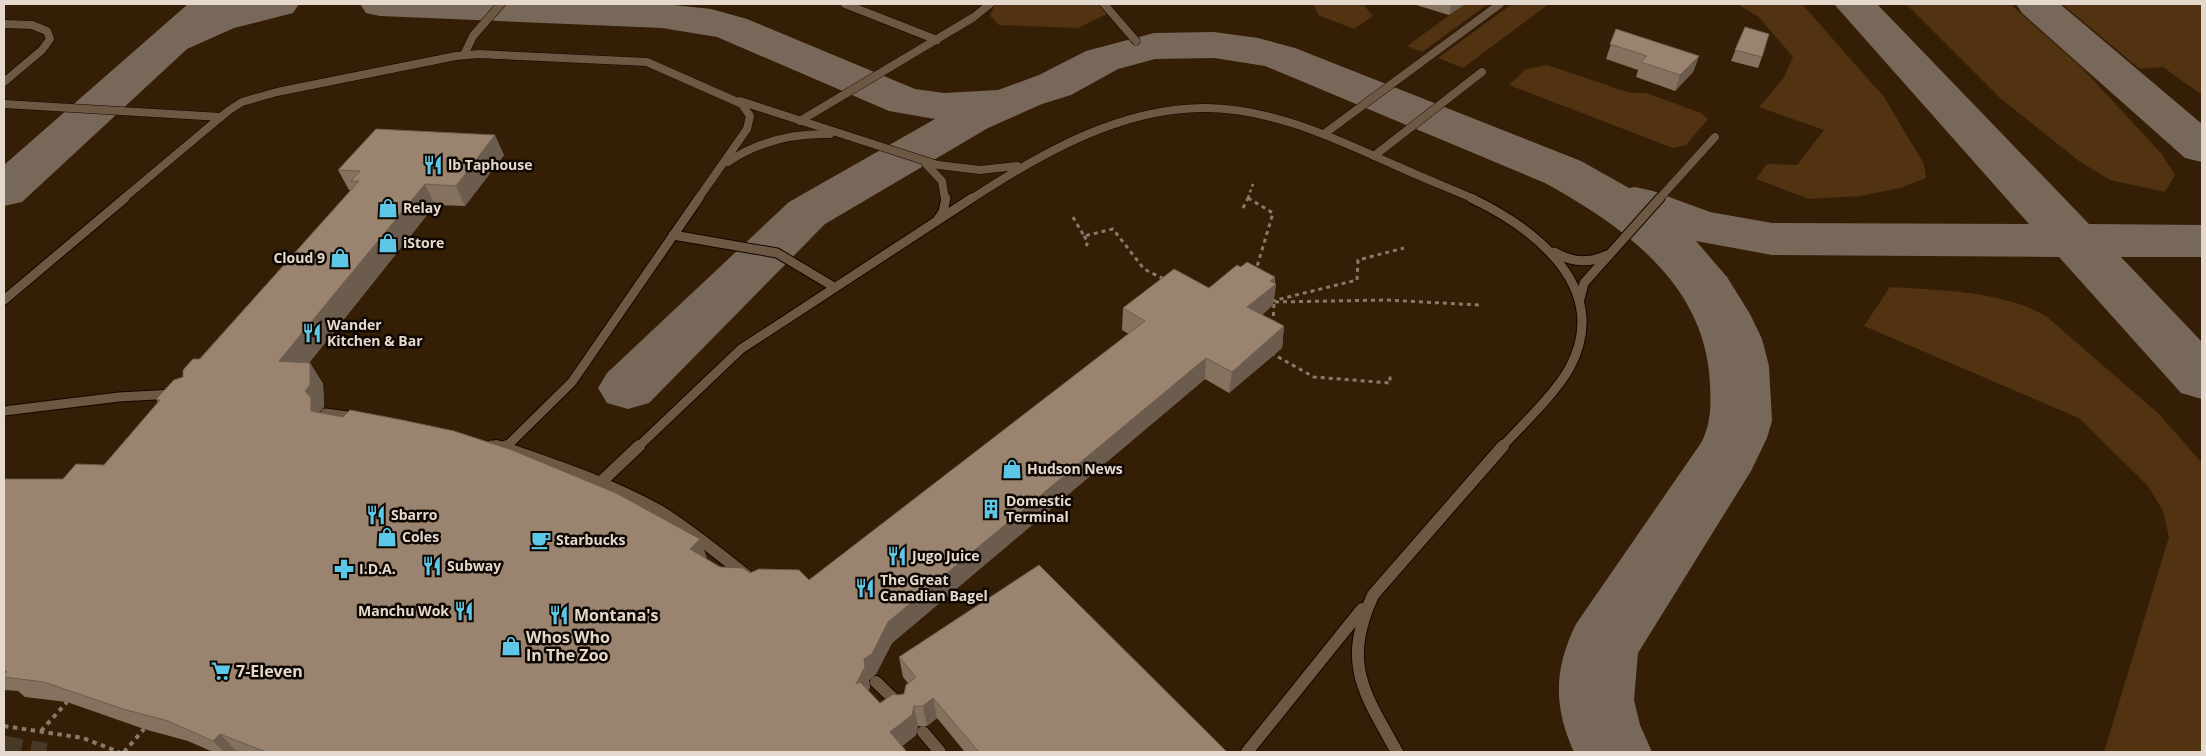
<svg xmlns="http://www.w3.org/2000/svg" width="2206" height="756" viewBox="0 0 2206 756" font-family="'Open Sans',sans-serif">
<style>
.built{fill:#341e05}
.green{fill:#513312}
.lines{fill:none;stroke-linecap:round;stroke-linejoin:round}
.taxiway{fill:#786859;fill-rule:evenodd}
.secondary-tunnel{stroke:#483826;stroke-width:18;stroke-dasharray:18 9;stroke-linecap:butt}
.lane-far2-casing{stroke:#140500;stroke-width:9}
.lane-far1-casing{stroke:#140500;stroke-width:11}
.lane-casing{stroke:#140500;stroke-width:14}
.path-far2{stroke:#887a6b;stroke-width:2.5;stroke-dasharray:3 3;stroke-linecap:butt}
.path-far1{stroke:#887a6b;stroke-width:3;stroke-dasharray:4 4;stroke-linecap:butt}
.path{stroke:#887a6b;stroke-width:4;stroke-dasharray:4.5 4.5;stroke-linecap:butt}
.lane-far2{stroke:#6d5844;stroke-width:8}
.lane-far1{stroke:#6d5844;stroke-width:9}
.lane{stroke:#6d5844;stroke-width:12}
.wall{fill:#84725f}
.shaded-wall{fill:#6c5c4e}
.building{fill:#9a846f;stroke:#6c5c4e}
.labels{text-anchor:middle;stroke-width:5;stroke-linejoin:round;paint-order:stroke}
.poi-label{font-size:14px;font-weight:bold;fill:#e5d9ce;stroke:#0f0702;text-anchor:start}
.near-poi-label{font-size:16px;font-weight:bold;fill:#e5d9ce;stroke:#0f0702;text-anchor:start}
</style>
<rect width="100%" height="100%" fill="#2c1b08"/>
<!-- built -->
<rect class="built" x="4" y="4" width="2198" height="748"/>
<!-- green -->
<g class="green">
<polygon points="995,4 1098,4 1107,14 1078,28 999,25 990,16"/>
<polygon points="1314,4 1363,4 1373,16 1354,29 1318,15"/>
<polygon points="1465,4 1488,4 1422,52 1407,46"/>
<polygon points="1512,4 1549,4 1463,68 1438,58"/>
<polygon points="1737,4 1802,4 1884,97 1924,164 1926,178 1900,188 1860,196 1809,199 1756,179 1767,164 1797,165 1824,130 1759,107 1783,79 1793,57 1759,17"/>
<polygon points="1906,4 2010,4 2082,68 2161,153 2175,175 2165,192 2110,180 2079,161 2000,98"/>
<polygon points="2062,4 2202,4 2202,95 2163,67 2140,69"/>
<polygon points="1547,65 1630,93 1646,93 1701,113 1708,119 1686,145 1673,148 1509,85 1526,69"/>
<path d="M1890 287C1938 290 2006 291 2047 317L2159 414 2202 463V752H2104L2169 537 2163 511 2148 486 2079 418 1864 326Z"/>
</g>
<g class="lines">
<!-- taxiway -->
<g class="taxiway">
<polygon points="188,4 299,4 293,13 234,28 187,49 22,202 4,206 4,165"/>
<path d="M360 4H664L711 9 747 19 915 89 944 93 998 90 1039 75 1086 51 1154 33 1214 32 1258 38 1295 48 1581 161 1629 188 1635 187 1653 191 1710 212 1772 223 2029 224 1834 4H1877L2089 224 2202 225V257H2121L2202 342V399L2181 393 2059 257 1772 255 1696 241 1727 277 1750 314 1762 339 1769 366 1772 421 1767 438 1751 471 1638 653 1634 700 1640 725 1652 752H1574C1553 706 1554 669 1576 624L1701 443C1711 424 1711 406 1710 384 1706 285 1625 227 1545 183L1265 66 1214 58 1155 59 1118 69 1071 95 1042 104 988 128 825 224 649 403 628 409 607 403 598 388 607 373 789 202 935 119 889 111 717 37 662 28 380 16 366 13Z"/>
<polygon points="2016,4 2060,4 2202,124 2202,162 2185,158 2022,13"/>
</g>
<!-- secondary-tunnel -->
<polyline class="secondary-tunnel" points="4,745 46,752"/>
<defs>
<g id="lane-far2">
<polyline points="845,4 937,40"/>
<polyline points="1104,4 1136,41"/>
<polyline points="4,24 32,25 47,31 50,39 42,50 4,82"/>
<polyline points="464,55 473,36 501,4"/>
<polyline points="740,101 938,165 980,170 1017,166"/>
<polyline points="4,104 221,117"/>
<polyline points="800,121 974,17 990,4"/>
<polyline points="1324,134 1500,4"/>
<polyline points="1374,156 1482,72"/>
<path d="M728 162C759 141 792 133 830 134"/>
<polyline points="925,163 942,181 945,199"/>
<polyline points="123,199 228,111 242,102 277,92 456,56 479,54 647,62 742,104 750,116 747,129 698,199"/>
<path d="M971 199C1040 154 1121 107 1207 108 1275 109 1336 139 1397 166 1423 178 1449 188 1474 199"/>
<polyline points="1659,199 1715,137"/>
</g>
<g id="lane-far1">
<path d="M1471 198C1536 229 1613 289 1569 369 1554 395 1523 424 1502 447"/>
<polyline points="938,219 943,212 946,198"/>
<polyline points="673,235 777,253 834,287"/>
<path d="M1554 252C1571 262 1589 264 1607 255"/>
<polyline points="1580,299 1584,283 1660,198"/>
<polyline points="4,300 125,198"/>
<polyline points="4,411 119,397 174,394"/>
<polyline points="325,413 356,417"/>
<polyline points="491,445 502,447"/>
<polyline points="506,447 572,382 699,198"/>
<polyline points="638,447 741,349 972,198"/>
</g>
<g id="lane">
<polyline points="496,446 505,448 507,446"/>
<path d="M505 448C558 467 612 484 661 512 691 531 719 554 747 576"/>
<polyline points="600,483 639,446"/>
<polyline points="876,682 899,704"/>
<polyline points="923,732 940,752"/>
<polyline points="1247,752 1362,609"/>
<path d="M1397 752C1363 691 1342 664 1373 595L1503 446"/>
</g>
</defs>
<!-- lane-far2 casing -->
<use href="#lane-far2" class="lane-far2-casing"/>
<!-- lane-far1 casing -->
<use href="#lane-far1" class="lane-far1-casing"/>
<!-- lane casing -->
<use href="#lane" class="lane-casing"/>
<!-- path-far2 -->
<g class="path-far2">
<polyline points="1248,198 1254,181"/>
<polyline points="1247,199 1250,199"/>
</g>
<!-- path-far1 -->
<g class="path-far1">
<polyline points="1248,198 1273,213 1256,270"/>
<polyline points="1243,208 1248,198"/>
<polyline points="1073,217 1084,236 1113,229 1144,269 1164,279"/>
<polyline points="1084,236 1088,242 1086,246"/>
<polyline points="1275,302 1386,300 1479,305"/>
<polyline points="1273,324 1274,302 1272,301 1357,280 1358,260 1404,248"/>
<polyline points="1271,353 1314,377 1390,383 1390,375"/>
</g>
<!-- path -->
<g class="path">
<polyline points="4,726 83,738 119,752"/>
<polyline points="41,731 67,702"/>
<polyline points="124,752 144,729"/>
</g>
<!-- lane-far2 -->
<use href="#lane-far2" class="lane-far2"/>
<!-- lane-far1 -->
<use href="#lane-far1" class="lane-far1"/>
<!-- lane -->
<use href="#lane" class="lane"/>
</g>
<!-- wall -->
<g class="wall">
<polygon points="1413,4 1465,4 1449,15"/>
<polygon points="1745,27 1762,57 1758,68 1731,61"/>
<polygon points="1616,29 1699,56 1693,72 1675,91 1636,77 1638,70 1606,59"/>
<polygon points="504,155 465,206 435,205 309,363 310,363 323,384 324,407 319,412 320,413 700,539 707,559 720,567 750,573 809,580 1129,334 1122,330 1123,308 1209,288 1241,267 1275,277 1275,283 1276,284 1273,305 1262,315 1284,326 1282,348 1229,393 1205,379 892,643 876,674 869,680 870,687 868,691 880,703 897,695 904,694 908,683 903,677 899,657 1227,752 965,752 937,718 927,726 918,726 916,735 902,746 907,752 213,752 188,741 144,729 67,702 25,697 18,691 4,690 4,479 63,479 104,465 158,402 156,399 183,377 351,190 349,190 338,170"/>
</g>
<!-- shaded-wall -->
<g class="shaded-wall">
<polygon points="1451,4 1465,4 1449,15"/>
<polygon points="1699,56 1693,72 1675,91 1680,75"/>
<polygon points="495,135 504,155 465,206 456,186"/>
<polygon points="425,184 435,205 293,383 279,361"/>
<polygon points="1275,277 1274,285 1276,284 1273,305 1245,329 1247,307 1270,281"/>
<polygon points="1284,326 1282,348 1229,393 1232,372"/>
<polygon points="1206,358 1205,379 892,643 876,674 869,680 870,687 861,705 856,684 864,659 888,622"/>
<polygon points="310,363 323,384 324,407 319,412 324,420 311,411 305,391"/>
<polygon points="700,539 707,560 690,549"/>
<polygon points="933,698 937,718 927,726 923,706"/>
<polygon points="914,706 918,726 916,735 895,752 890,732"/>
<polygon points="220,734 237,752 224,752 213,741"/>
</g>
<!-- building -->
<g class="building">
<polygon points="1745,27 1769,34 1762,57 1735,50"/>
<polygon points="1616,29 1699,56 1680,75 1641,62 1647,56 1610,44"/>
<polygon points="376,129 495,135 456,186 425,184 279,361 310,363 310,385 305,391 311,398 311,411 343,417 350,410 402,420 454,431 512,450 616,493 700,539 690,549 720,567 743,568 750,573 759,569 799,570 809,580 1145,321 1123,308 1174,269 1209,288 1237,265 1241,267 1247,262 1275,277 1270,281 1276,284 1247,307 1284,326 1232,372 1206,358 888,622 872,654 864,659 865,667 856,684 860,682 880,703 893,694 897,695 904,694 906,685 916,677 899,657 1039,565 1227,752 979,752 933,698 923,706 914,706 912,715 890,732 907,752 266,752 220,734 213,741 168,721 123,709 44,682 4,677 4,675 7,671 4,671 4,479 63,479 76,464 104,465 160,400 156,399 174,380 183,377 183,370 193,359 200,359 359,181 351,181 360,171 338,170"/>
</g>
<!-- icons -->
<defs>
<symbol id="restaurant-bare" viewBox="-9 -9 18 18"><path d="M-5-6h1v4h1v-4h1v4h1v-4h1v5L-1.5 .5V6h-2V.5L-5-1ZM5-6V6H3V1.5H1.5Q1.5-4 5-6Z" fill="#5cc7e7" stroke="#0f0702" stroke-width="2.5" paint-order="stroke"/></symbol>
<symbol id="shop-bare" viewBox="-9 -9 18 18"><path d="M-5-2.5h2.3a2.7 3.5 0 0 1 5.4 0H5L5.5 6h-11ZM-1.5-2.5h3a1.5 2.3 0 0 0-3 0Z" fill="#5cc7e7" stroke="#0f0702" stroke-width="2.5" paint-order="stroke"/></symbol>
<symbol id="building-bare" viewBox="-9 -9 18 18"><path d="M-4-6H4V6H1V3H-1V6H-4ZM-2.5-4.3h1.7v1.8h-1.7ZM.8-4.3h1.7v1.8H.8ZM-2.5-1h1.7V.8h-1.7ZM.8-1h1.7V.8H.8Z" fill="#5cc7e7" stroke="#0f0702" stroke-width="2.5" paint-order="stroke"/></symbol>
<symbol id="cafe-bare" viewBox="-9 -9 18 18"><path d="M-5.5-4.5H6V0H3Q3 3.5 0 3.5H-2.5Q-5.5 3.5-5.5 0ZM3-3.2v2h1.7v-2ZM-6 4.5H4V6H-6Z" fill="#5cc7e7" stroke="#0f0702" stroke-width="2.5" paint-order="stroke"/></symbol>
<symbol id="pharmacy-bare" viewBox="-9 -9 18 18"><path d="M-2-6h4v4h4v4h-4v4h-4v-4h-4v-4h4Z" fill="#5cc7e7" stroke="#0f0702" stroke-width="2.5" paint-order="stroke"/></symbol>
<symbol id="supermarket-bare" viewBox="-9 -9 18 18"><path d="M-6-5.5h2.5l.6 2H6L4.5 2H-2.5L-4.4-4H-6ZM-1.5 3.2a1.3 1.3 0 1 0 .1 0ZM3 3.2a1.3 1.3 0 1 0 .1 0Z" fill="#5cc7e7" stroke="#0f0702" stroke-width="2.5" paint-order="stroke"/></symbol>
</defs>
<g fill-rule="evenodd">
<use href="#restaurant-bare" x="419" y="151" width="28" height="28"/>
<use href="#shop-bare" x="374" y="194" width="28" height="28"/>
<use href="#shop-bare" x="374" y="229" width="28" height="28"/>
<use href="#shop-bare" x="326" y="244" width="28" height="28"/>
<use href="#restaurant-bare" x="298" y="319" width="28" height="28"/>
<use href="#shop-bare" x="998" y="455" width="28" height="28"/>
<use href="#building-bare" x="977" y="495" width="28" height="28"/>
<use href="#restaurant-bare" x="362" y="501" width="28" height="28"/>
<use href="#shop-bare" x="373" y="523" width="28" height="28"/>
<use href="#cafe-bare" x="527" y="526" width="28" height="28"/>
<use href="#restaurant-bare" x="883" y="542" width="28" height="28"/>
<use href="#restaurant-bare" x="418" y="552" width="28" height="28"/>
<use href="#pharmacy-bare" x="330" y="555" width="28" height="28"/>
<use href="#restaurant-bare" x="851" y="574" width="28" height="28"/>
<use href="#restaurant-bare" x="450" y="597" width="28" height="28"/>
<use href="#restaurant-bare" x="545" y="601" width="28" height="28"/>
<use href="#shop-bare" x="497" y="632" width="28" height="28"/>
<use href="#supermarket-bare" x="207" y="657" width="28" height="28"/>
</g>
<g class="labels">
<!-- poi labels -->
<g class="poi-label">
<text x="448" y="170">lb Taphouse</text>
<text x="403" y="213">Relay</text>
<text x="403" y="248">iStore</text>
<text x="325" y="263" text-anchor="end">Cloud 9</text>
<text x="327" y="330">Wander<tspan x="327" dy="16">Kitchen &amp; Bar</tspan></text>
<text x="1027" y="474">Hudson News</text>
<text x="1006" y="506">Domestic<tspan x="1006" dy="16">Terminal</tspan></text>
<text x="391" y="520">Sbarro</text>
<text x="402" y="542">Coles</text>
<text x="556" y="545">Starbucks</text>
<text x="912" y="561">Jugo Juice</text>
<text x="447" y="571">Subway</text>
<text x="359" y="574">I.D.A.</text>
<text x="880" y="585">The Great<tspan x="880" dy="16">Canadian Bagel</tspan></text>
<text x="449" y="616" text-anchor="end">Manchu Wok</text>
</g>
<!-- near-poi labels -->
<g class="near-poi-label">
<text x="574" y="621">Montana's</text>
<text x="526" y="643">Whos Who<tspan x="526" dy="18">In The Zoo</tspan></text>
<text x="236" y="677">7-Eleven</text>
</g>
</g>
<!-- border -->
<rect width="2206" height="756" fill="none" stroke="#e5d9ce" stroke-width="10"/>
</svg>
